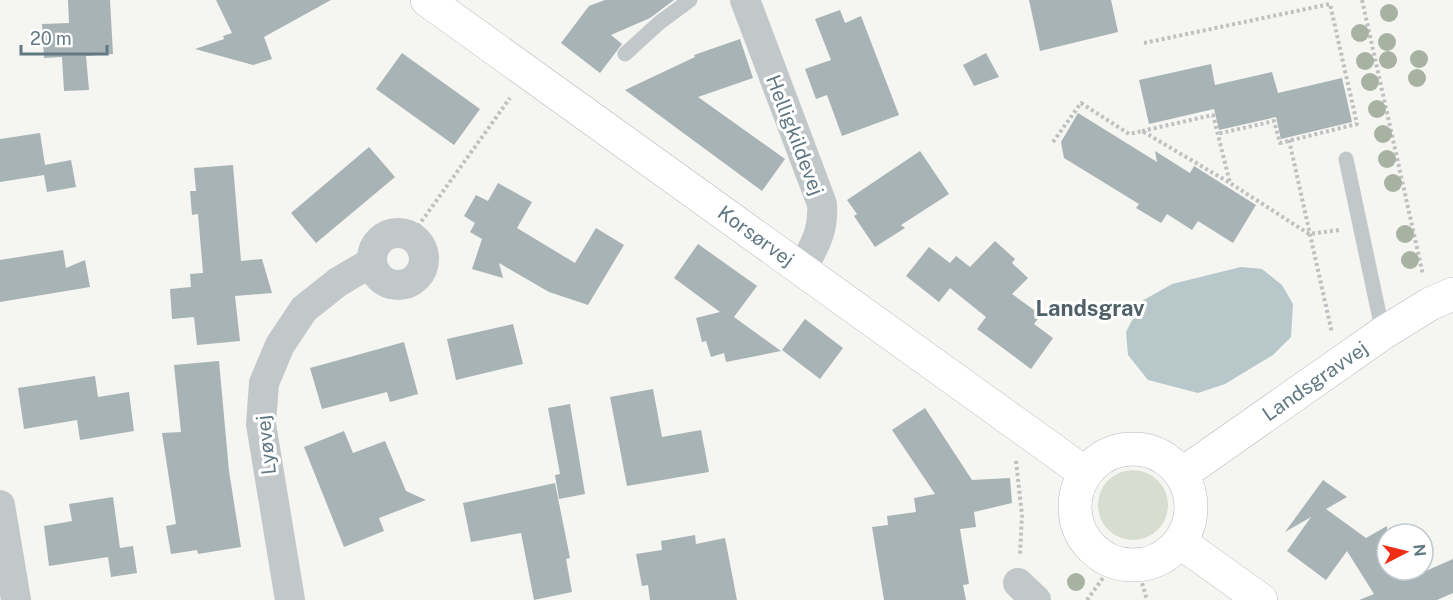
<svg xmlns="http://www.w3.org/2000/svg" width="1453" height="600" viewBox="0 0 1453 600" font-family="'Public Sans',sans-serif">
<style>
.green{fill:#d7ddd1}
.water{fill:#b8c8ca}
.building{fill:#a8b3b6}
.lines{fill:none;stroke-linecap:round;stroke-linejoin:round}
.secondary-casing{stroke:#b4bbbe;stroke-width:34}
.path{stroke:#bec0c2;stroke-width:4;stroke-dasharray:3 3;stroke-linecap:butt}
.lane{stroke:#c2c7c9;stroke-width:15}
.street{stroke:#c2c7c9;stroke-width:30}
.secondary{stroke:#fff;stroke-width:33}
.tree{fill:#a8b2a2}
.labels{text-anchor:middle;stroke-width:6;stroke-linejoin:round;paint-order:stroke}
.street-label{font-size:20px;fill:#627984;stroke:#fff}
.quarter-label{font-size:22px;font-weight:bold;fill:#506169;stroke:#fff}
</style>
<rect width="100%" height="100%" fill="#f5f5f1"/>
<!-- green -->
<circle class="green" cx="1133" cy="505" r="35"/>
<!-- water -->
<polygon class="water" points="1241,267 1262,269 1282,285 1293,304 1291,337 1273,355 1225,384 1198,393 1148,380 1128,355 1126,332 1142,301 1172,284"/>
<!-- building -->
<g class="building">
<polygon points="68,0 110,0 113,54 86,56 89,90 64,91 62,57 44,58 42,24 69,23"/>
<polygon points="216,0 331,0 264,37 272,59 253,65 195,49 224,39 223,36 232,33"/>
<polygon points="605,0 674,0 650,18 611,35 622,44 600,73 561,43 589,6"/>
<polygon points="1029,0 1111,0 1118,32 1040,51"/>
<polygon points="840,10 845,23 861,16 899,115 842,136 827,95 816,99 805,69 831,60 815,19"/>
<polygon points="740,39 753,78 698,97 785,159 762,191 625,90 695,57 694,55"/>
<polygon points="402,53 480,109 454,145 376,89"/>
<polygon points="986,53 999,77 974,86 963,65"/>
<polygon points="1211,64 1215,85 1272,72 1278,93 1342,78 1352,122 1281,139 1276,117 1219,130 1214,109 1149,124 1139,80"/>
<polygon points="1078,113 1157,162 1155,151 1190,173 1194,166 1256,205 1233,243 1198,221 1192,230 1167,214 1161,223 1136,208 1139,204 1064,158 1061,142"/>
<polygon points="40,133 45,165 71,160 76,187 47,192 44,175 0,182 0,139"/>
<polygon points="369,147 395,177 316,243 291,213"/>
<polygon points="920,151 949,194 901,225 905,228 875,247 854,216 857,214 847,200"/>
<polygon points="233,165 241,261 262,259 272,293 235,296 240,341 197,345 194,317 172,319 170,289 191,287 190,274 203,273 198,214 192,215 190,191 196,191 194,168"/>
<polygon points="498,183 532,202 517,228 575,263 596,228 624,245 588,305 549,292 499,263 503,278 472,269 482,239 470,232 475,223 464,216 476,195 488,201"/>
<polygon points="995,241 1015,259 1012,263 1028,278 1012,294 1041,315 1034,324 1053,338 1031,369 977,329 986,317 950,288 939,302 906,276 929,247 950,263 956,256 970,267"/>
<polygon points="698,244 757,286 734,317 781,351 726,362 724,353 711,357 706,341 702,342 696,318 720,312 674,278"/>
<polygon points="63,250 66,268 85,260 90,287 0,302 0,260"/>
<polygon points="805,319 843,348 820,379 782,350"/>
<polygon points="513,324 523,364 456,380 447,339"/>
<polygon points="404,342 418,394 390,402 387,392 322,409 310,368"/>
<polygon points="219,361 229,471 241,547 198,554 197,550 171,554 166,526 176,524 162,433 181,432 174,365"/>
<polygon points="95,376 98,397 129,392 134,431 80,440 77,420 24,429 18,388"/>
<polygon points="653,389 662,437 701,430 709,472 627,486 610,397"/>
<polygon points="570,404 585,494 559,499 555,475 560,474 548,408"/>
<polygon points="925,408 972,480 1010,478 1012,503 974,512 976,527 960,529 969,584 963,585 966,600 884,600 872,527 888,525 887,516 916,512 914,498 935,494 892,430"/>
<polygon points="344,431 353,453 385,441 406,491 426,500 379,518 384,531 344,547 304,447"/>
<polygon points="1323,480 1347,497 1326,509 1366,538 1387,526 1387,570 1394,570 1403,581 1453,559 1453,593 1437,600 1359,600 1374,594 1347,551 1326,580 1287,551 1311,517 1285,532"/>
<polygon points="555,483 570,558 566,559 572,592 534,600 521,533 471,542 463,503"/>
<polygon points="113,497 120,548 133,546 137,573 111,577 108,557 49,566 44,526 72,521 69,504"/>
<polygon points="695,535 696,544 725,538 737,600 650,600 648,585 642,586 636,554 662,550 661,541"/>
</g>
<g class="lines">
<defs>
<g id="secondary">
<polyline points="427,0 1085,473"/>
<circle cx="1133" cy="507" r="58"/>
<polyline points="1182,474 1383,333 1430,304 1453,294"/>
<polyline points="1180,542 1261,600"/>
</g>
</defs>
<!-- secondary casing -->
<use href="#secondary" class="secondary-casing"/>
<!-- path -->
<g class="path">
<polyline points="1362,0 1423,275"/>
<polyline points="1144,43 1330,4 1357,124 1280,143 1274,121 1217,134"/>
<polyline points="1142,131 1213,115 1230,183 1309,234 1339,230"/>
<polyline points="1289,140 1332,333"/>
<polyline points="1053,142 1081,103 1129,134 1142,131 1230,183"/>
<polyline points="411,236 510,98"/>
<polyline points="1016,461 1022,515 1020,555"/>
<polyline points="1137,566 1147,600"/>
<polyline points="1087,600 1114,563"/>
</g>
<!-- lane -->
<g class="lane">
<polyline points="625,54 659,23 690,0"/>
<polyline points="1346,159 1383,333"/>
</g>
<!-- street -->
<g class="street">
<path d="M745 0 822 204C824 232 814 246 802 269"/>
<circle cx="398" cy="259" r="26"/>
<polyline points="0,505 16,600"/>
<polyline points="1018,583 1036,600"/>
<polyline points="290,600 261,424 264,383 280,345 304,309 338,282 372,262"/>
</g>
<!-- secondary -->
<use href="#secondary" class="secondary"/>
</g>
<!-- trees -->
<g class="tree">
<circle cx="1389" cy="13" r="9"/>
<circle cx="1360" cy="33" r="9"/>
<circle cx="1387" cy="42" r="9"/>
<circle cx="1419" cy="59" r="9"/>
<circle cx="1388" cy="60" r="9"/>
<circle cx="1365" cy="61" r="9"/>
<circle cx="1417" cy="78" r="9"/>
<circle cx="1370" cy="82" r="9"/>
<circle cx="1377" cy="109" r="9"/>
<circle cx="1383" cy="134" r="9"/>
<circle cx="1387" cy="159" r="9"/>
<circle cx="1393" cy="183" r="9"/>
<circle cx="1405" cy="234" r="9"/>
<circle cx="1410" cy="260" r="9"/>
<circle cx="1076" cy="582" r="9"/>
</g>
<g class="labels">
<!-- street labels -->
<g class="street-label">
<text transform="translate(795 135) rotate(69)" y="7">Helligkildevej</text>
<text transform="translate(756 236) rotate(36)" y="7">Korsørvej</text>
<text transform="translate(1315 381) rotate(-35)" y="7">Landsgravvej</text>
<text transform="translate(266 445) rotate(-96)" y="7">Lyøvej</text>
</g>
<!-- quarter labels -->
<g class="quarter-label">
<text x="1090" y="316">Landsgrav</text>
</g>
</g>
<!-- north arrow -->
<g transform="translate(1405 552) rotate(83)"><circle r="28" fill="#ffffff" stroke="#c0c9ce" stroke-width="1.5"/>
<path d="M0-4.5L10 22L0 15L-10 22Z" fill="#f02e16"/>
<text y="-9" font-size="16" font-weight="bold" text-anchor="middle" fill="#627984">N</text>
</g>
<!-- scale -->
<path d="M21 45v9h86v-9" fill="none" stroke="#627984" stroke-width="3"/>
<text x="30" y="45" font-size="18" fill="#627984" stroke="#ffffff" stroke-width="4.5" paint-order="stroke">20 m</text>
</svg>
